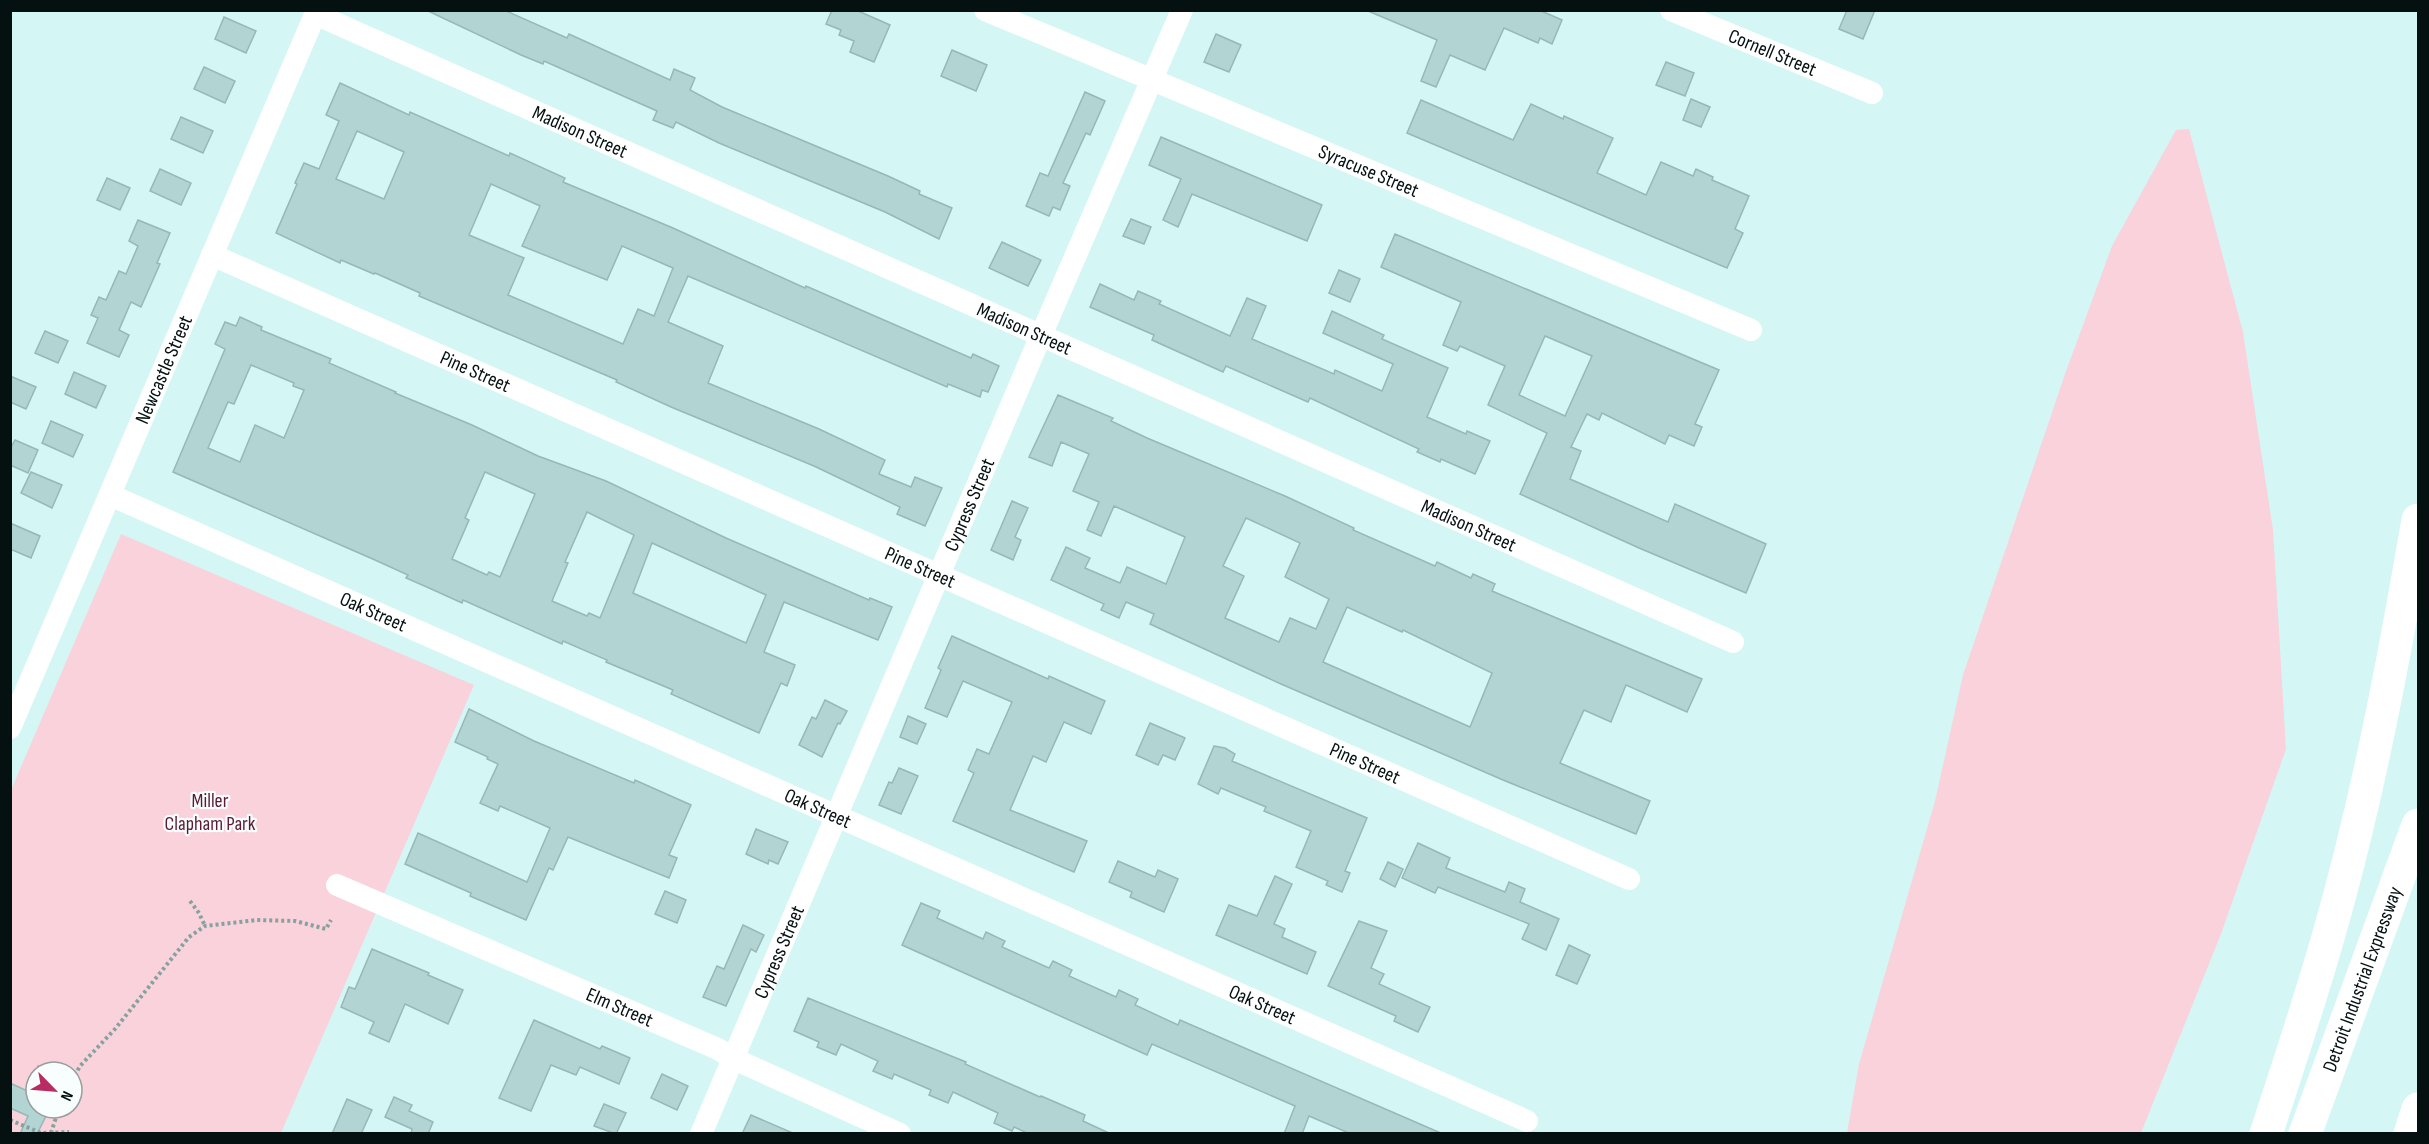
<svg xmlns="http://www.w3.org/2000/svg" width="2429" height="1144" viewBox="0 0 2429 1144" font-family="'Sofia Sans Condensed',sans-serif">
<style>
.green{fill:#f9d2db;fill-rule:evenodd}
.building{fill:#b2d4d2;stroke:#96b8b6;stroke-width:1.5;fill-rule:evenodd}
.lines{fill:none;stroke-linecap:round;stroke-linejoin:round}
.path{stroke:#87a19f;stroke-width:4;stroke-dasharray:3 3;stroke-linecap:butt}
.minor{stroke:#fff;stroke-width:22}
.motorway{stroke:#fff;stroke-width:33}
.labels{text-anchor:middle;stroke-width:4.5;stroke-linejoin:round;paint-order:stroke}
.street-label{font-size:20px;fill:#051010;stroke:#f7fefd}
.park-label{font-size:20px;fill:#5c1b32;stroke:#f7fefd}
</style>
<rect width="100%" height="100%" fill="#d4f7f5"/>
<!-- green -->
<g class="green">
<polygon points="2189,129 2243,332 2273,530 2286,749 2221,934 2141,1133 1847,1133 1859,1064 1935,801 1963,675 2065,374 2112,246 2176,130"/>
<path d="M121 534 474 685 281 1133 11 1134V790ZM36 1072H72V1108H36Z"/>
</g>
<!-- building -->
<g class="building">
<polygon points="426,10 504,10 567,38 569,34 670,80 674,69 695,78 690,90 722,107 888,176 920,191 919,194 952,208 939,239 885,212 719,143 676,122 673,128 653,120 657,111 544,61 543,64 521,55"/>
<polygon points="832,10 856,10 890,25 874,62 850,52 854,41 839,35 841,30 826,24"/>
<polygon points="1539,10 1562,20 1552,44 1540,38 1538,43 1504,28 1485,70 1450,55 1436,87 1421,81 1437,40 1368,11"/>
<polygon points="1847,10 1875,10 1863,39 1839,29"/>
<polygon points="224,17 256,31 246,53 215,39"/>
<polygon points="1216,34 1241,45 1229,72 1204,62"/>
<polygon points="952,50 987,65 976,91 941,76"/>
<polygon points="1666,62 1694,73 1685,96 1656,85"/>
<polygon points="204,67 235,81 225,103 194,89"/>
<path d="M340 83 409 115 410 112 509 156 510 153 565 178 563 182 673 228 805 288 806 286 971 358 973 354 999 366 988 392 982 390 980 397 948 384 947 387 688 276 668 322 723 346 708 383 819 429 885 460 879 474 911 487 915 477 942 488 925 526 897 514 900 507 814 466 671 407 616 382 617 380 419 296 420 293 375 273 374 274 341 260 340 263 276 233 297 184 295 183 304 163 319 169 339 121 326 115ZM357 131 404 152 384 199 336 179ZM491 184 540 206 522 246 607 280 622 246 673 268 654 316 638 309 623 344 508 295 524 258 469 235Z"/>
<polygon points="1085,92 1105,101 1090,135 1086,133 1063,183 1070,186 1060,210 1053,207 1049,216 1026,206 1040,173 1048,176"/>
<polygon points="1691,99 1710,107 1701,127 1683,120"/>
<polygon points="1421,100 1513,140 1531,104 1563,119 1564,116 1613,138 1597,173 1646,195 1661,162 1693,176 1696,169 1713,177 1712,180 1749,196 1735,229 1743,233 1727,268 1407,133"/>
<polygon points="181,117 213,131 203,153 171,139"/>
<polygon points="1161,137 1322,205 1307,241 1192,194 1178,227 1163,220 1181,179 1149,165"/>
<polygon points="160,169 191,183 181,205 150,191"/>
<polygon points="107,178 130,188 120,210 97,200"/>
<polygon points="1131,219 1151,227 1144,244 1123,236"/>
<polygon points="138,220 170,233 157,263 160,264 141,307 131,302 119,330 129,335 119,357 87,343 98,318 91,315 99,297 106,300 119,271 126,274 138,246 129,241"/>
<path d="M1395 234 1719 370 1695 424 1702 427 1694 446 1669 435 1665 444 1602 413 1599 420 1587 414 1571 447 1581 451 1570 479 1668 522 1675 504 1766 544 1746 593 1639 548 1520 494 1547 433 1488 405 1505 366 1460 346 1457 351 1443 345 1461 302 1381 267ZM1545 336 1592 356 1565 416 1519 395Z"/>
<polygon points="1002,242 1041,260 1028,286 989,268"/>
<polygon points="1339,270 1360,279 1350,302 1329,293"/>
<polygon points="1100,284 1134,300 1138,291 1161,301 1159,304 1230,336 1247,298 1266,306 1252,339 1334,374 1335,370 1382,391 1393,364 1323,333 1332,311 1384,335 1382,339 1448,368 1427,417 1466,434 1467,431 1490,441 1475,474 1441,459 1440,462 1417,452 1419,449 1310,398 1308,402 1226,366 1223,372 1152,340 1154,335 1090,307"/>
<path d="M240 317 262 327 261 330 331 359 329 363 396 392 395 393 472 425 538 456 606 481 726 538 869 600 870 598 892 607 878 640 784 602 764 652 795 665 787 686 781 683 759 733 671 694 673 690 606 662 607 660 563 641 562 644 463 600 462 603 429 588 406 578 408 575 375 560 173 472 225 349 215 344 225 322 236 326ZM251 365 294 383 293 386 304 390 284 438 255 425 240 462 208 448 228 402 234 404ZM485 472 535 494 500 577 489 572 487 575 452 559 469 520 465 518ZM587 512 634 535 600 618 589 613 587 616 552 601 568 563 565 562ZM652 543 766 595 746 643 633 593Z"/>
<polygon points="45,331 68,341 58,363 35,353"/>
<polygon points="74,372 106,386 96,408 65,394"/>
<polygon points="10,376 36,387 26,409 10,402"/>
<path d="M1058 395 1113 418 1111 421 1147 438 1285 496 1354 528 1353 530 1435 566 1437 562 1471 578 1473 574 1495 584 1492 591 1702 679 1687 712 1626 685 1611 722 1584 710 1560 763 1650 801 1636 834 1503 780 1281 684 1150 624 1154 614 1126 602 1119 618 1101 610 1104 604 1051 580 1066 547 1090 558 1085 568 1120 583 1127 567 1166 584 1185 537 1114 506 1101 536 1087 530 1099 502 1073 491 1089 454 1061 442 1052 466 1029 457ZM1246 518 1300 543 1285 577 1329 599 1316 629 1290 618 1279 642 1225 618 1244 576 1223 566ZM1347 607 1402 632 1403 630 1492 673 1470 727 1323 662Z"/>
<polygon points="51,421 83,435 73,457 42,443"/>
<polygon points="15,440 38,450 28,473 10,465 10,449"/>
<polygon points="31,472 62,485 52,508 21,493"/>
<polygon points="1012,501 1028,508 1015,537 1021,540 1013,560 991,550"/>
<polygon points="10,523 40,536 31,558 10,549"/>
<polygon points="952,636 1048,679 1049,676 1105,701 1091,734 1064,722 1046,762 1033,756 1010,810 1087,841 1074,872 953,821 974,773 968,770 977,749 989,754 1012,702 963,681 947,717 925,708 941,670 938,668"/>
<polygon points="825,700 847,711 840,724 838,723 822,757 799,745 812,717 816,719"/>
<polygon points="469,709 534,741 634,783 635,780 691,805 669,855 677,858 669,878 568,837 553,870 549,868 526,920 470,896 471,893 405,864 418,833 527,882 550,828 500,806 498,811 480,803 498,764 487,759 488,757 455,742"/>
<polygon points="908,716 926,724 917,744 900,737"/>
<polygon points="1150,723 1185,738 1175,760 1163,755 1158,765 1136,755"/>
<polygon points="1214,746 1225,748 1235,754 1232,761 1367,818 1345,871 1350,873 1342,892 1326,885 1328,881 1296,867 1311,831 1264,811 1266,807 1221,788 1218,794 1198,784"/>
<polygon points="899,768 918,776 901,814 879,805 889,782 892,783"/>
<polygon points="756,829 788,842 778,864 769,860 768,864 746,854"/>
<polygon points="1418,843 1450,858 1446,868 1505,892 1509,882 1525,889 1520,902 1559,919 1546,950 1522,939 1529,924 1438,887 1435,893 1402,878"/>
<polygon points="1118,861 1155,877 1158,870 1178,879 1164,912 1130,897 1132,892 1109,882"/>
<polygon points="1388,862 1403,869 1395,887 1380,879"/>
<polygon points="1275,876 1292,884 1274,924 1285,929 1282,937 1316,952 1307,974 1216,935 1229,905 1257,916"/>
<polygon points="665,891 686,900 677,923 655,914"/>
<polygon points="921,903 940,911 937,918 983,939 986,932 1005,941 1002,947 1049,968 1053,961 1072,970 1069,976 1116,997 1119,990 1138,999 1135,1005 1178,1025 1180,1020 1443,1134 1351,1134 1309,1116 1302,1134 1284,1134 1295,1106 1152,1044 1147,1055 902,945"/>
<polygon points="1359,921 1387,931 1371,968 1384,974 1379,984 1430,1007 1418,1032 1394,1021 1396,1016 1328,986"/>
<polygon points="743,925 764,935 756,952 751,949 726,1006 703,997 717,966 724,969"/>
<polygon points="1569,945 1590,955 1577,984 1556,975"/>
<polygon points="372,949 429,973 428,975 463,990 448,1024 405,1004 389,1042 369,1033 374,1022 341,1007 349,987 355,989"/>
<polygon points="808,998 966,1062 965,1064 1040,1097 1041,1096 1085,1115 1083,1121 1111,1134 1029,1134 1014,1127 1012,1131 994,1123 998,1113 953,1092 948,1103 929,1095 931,1090 894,1074 892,1079 873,1071 878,1061 841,1044 836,1055 817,1047 819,1042 794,1031"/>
<polygon points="534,1020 600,1049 602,1046 630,1058 619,1084 580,1067 576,1075 551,1065 531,1111 499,1098"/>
<polygon points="662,1074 688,1086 677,1110 651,1098"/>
<polygon points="10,1083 36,1095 36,1108 50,1108 37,1134 20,1134 28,1116 10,1108"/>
<polygon points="394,1097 412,1105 409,1111 433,1122 428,1134 411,1134 412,1129 385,1117"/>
<polygon points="347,1099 372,1110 361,1134 332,1134"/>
<polygon points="604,1104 626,1113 616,1134 594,1126"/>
<polygon points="751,1115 795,1134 742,1134"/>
</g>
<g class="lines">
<!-- path -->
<g class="path">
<polyline points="190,901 199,913 205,926"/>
<polyline points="36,1074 40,1065"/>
<polyline points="72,1081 80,1066 115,1029 189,937 205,926 257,920 295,921 326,929 331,920"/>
<polyline points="10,1120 41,1133 69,1132"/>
<polyline points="51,1133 59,1108"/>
</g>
<!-- minor -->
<g class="minor">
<path id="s1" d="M985 10 1751 330"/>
<path id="s2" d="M1671 10 1872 93"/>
<path id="s3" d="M315 14 1733 642"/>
<path id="s4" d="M212 255 1629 879"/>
<path id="s5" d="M110 495 1527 1121"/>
<path id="s6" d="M10 728 317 10"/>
<path id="s7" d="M337 885 718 1049 732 1058 900 1134"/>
<path id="s8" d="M701 1134 1033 354 1182 10"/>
</g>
<!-- motorway -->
<g class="motorway">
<path d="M2266 1134C2288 1067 2310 1001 2329 934 2368 798 2394 659 2418 520"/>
<path id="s9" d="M2305 1134 2418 825"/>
<polyline points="2410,1134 2418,1109"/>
</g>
</g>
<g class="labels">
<!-- street labels -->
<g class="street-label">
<text dy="7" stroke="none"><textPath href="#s2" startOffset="110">Cornell Street</textPath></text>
<text dy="7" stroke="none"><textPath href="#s3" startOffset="290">Madison Street</textPath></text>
<text dy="7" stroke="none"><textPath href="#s1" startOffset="416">Syracuse Street</textPath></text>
<text dy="7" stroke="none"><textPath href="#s3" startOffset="776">Madison Street</textPath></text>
<text dy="7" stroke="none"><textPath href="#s6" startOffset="390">Newcastle Street</textPath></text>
<text dy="7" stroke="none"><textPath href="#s4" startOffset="288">Pine Street</textPath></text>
<text dy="7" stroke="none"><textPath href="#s8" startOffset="684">Cypress Street</textPath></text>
<text dy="7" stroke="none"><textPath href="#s3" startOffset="1262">Madison Street</textPath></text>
<text dy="7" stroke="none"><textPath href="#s4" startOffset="774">Pine Street</textPath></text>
<text dy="7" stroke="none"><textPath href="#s5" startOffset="288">Oak Street</textPath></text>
<text dy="7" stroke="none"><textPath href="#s4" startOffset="1260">Pine Street</textPath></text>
<text dy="7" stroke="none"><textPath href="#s5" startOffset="774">Oak Street</textPath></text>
<text dy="7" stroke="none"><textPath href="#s8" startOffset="198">Cypress Street</textPath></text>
<text dy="7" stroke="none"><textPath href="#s9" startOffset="165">Detroit Industrial Expressway</textPath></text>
<text dy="7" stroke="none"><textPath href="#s5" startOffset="1260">Oak Street</textPath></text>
<text dy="7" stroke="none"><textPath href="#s7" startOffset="308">Elm Street</textPath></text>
</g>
<!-- park labels -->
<g class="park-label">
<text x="210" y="807">Miller<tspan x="210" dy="23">Clapham Park</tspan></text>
</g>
</g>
<!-- border -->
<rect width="2429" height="1144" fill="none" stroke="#051010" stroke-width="24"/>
<!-- north arrow -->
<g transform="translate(54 1090) rotate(115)"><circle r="28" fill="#f7fefd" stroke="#969f9e" stroke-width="1.5"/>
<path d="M0-4.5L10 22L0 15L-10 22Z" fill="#b82c63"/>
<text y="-9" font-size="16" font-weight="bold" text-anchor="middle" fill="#051010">N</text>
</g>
</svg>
